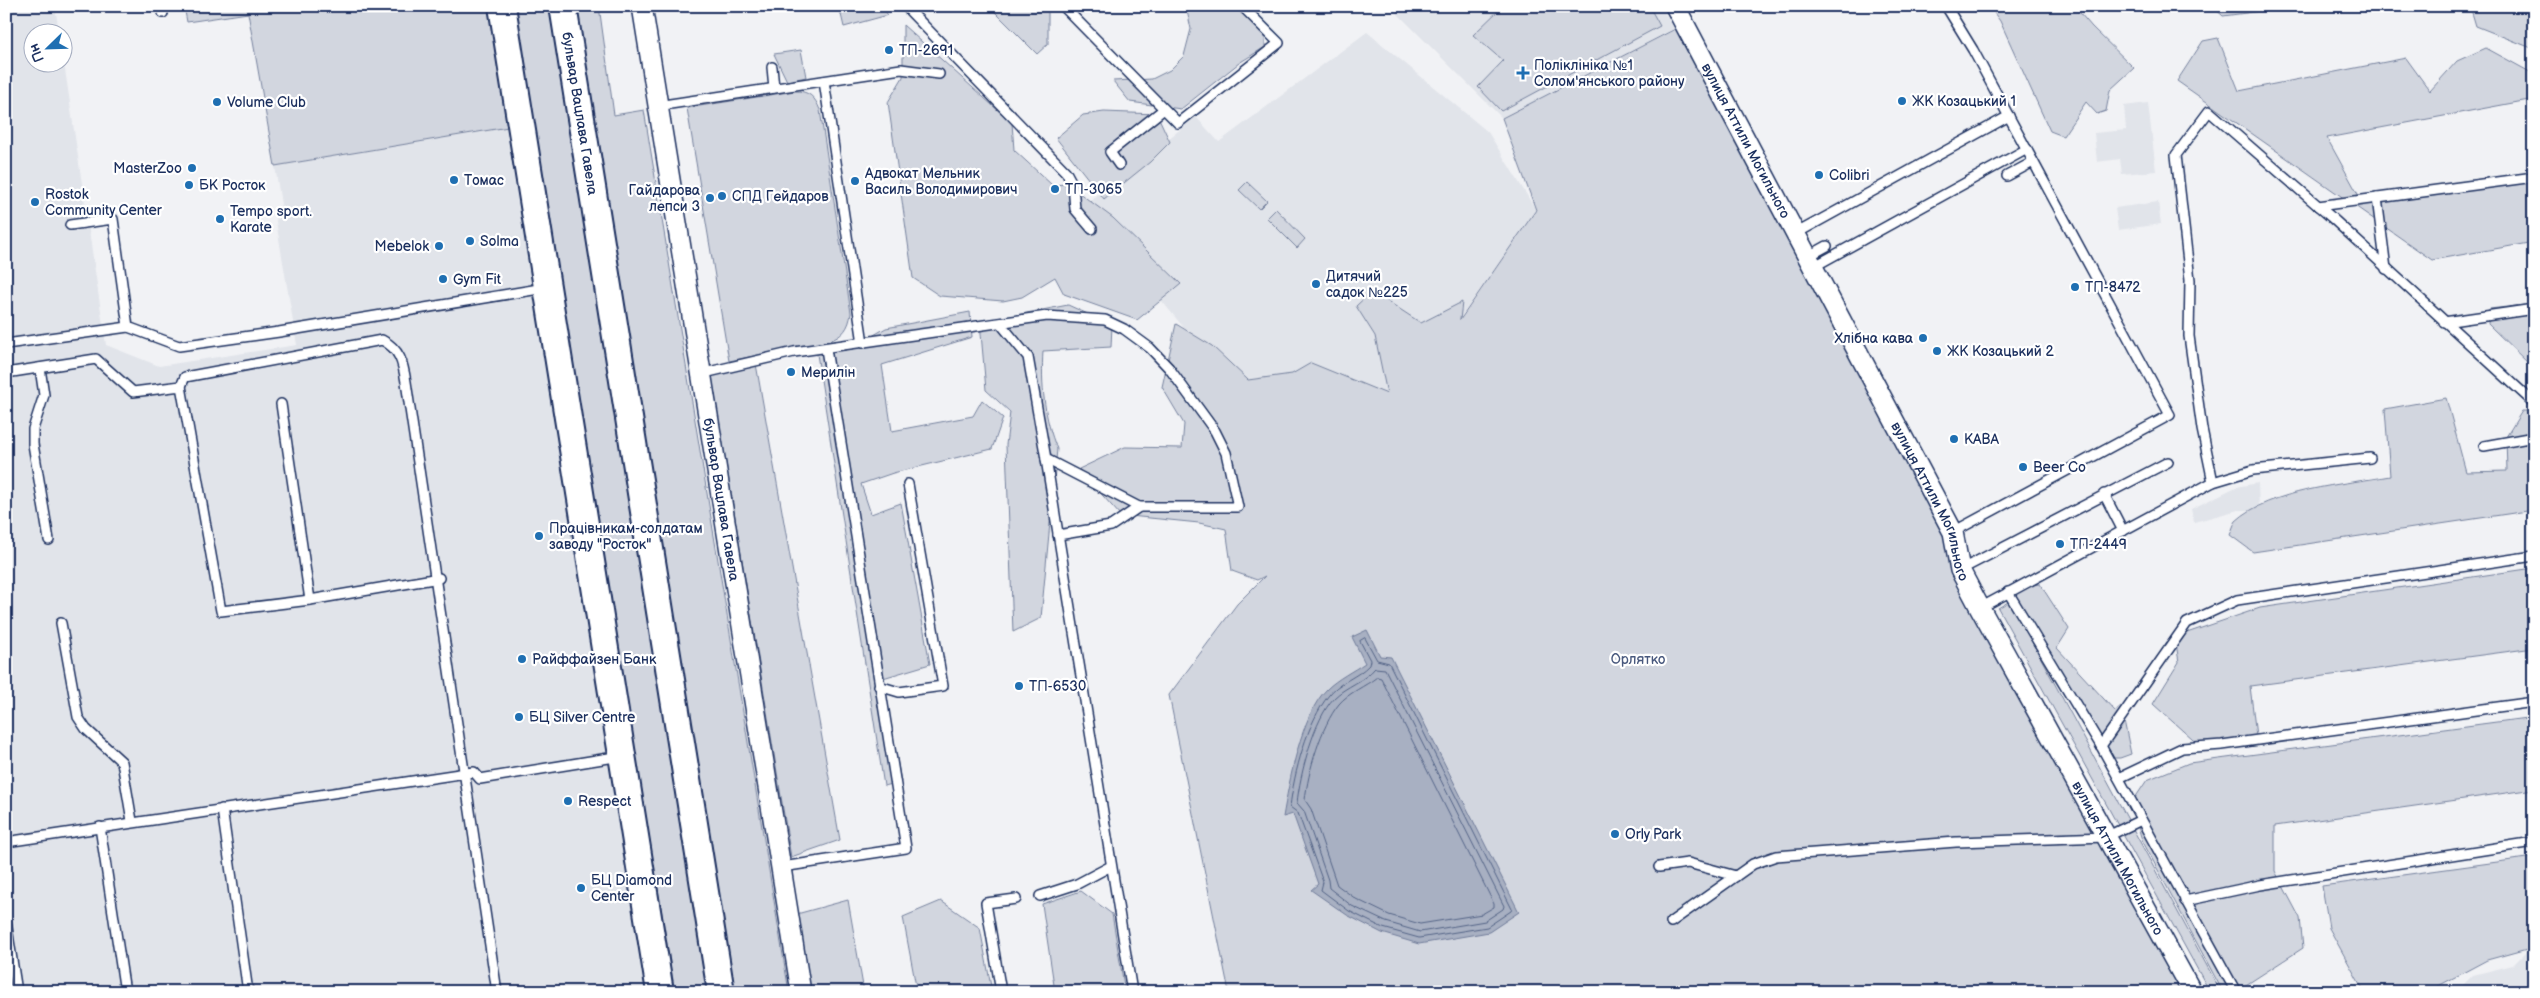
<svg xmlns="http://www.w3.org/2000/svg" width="2540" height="998" viewBox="0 0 2540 998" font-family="'Balsamiq Sans',sans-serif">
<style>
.built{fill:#e1e4ea}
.green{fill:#d2d6df;stroke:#76829e}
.water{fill:#a8b0c2;stroke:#707c9a}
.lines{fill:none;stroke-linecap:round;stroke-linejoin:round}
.shore{stroke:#536386;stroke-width:1}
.lane-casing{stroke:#1b2f5e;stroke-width:12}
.street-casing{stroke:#1b2f5e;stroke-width:22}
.secondary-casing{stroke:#1b2f5e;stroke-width:30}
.lane{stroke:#fff;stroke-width:9}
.street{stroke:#fff;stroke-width:19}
.secondary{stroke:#fff;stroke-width:26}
.poi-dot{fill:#1f6fb2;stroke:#fff;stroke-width:2}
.labels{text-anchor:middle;stroke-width:4.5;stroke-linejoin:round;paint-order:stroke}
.poi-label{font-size:14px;fill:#1b2f5e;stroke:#fff;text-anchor:start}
.street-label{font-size:14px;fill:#1b2f5e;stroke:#fff}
.park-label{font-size:14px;fill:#49597e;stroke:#fff}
</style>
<rect width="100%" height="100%" fill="#f1f2f5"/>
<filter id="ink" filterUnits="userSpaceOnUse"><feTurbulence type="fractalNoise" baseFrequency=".02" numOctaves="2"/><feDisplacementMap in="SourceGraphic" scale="10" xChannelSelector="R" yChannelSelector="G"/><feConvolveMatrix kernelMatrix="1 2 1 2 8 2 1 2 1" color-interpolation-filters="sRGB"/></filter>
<g filter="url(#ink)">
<!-- built -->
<g class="built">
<polygon points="6,6 55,6 59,32 32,32 32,62 62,62 63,56 106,345 159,366 297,345 276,221 281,204 275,166 508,127 540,304 653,992 6,992"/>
<polygon points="1390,6 1661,6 1674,29 1502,118"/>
<polygon points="1367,32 1488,132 1536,210 1358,464 1296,463 1083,206 1196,117 1219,142"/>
<polygon points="2148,103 2156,171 2122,174 2120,159 2097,162 2094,133 2126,130 2124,106"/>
<polygon points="2158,202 2161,224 2118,230 2115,208"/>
<polygon points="2258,483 2259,510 2238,510 2194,522 2191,509 2236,487"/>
<polygon points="2534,944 2534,992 2456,992 2473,975 2513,965"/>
</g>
<!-- green -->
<g class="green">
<polygon points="184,6 489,6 508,127 275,166 248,13 187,22"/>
<polygon points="511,6 549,6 707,992 675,992"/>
<polygon points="571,6 599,6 614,115 644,110 789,992 726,992"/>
<polygon points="839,6 881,6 888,15 844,27"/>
<polygon points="989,6 1048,6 1048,44 1037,54"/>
<polygon points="1186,6 1236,6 1265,37 1265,47 1239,63 1181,109 1130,102 1113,81 1152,79 1170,70 1184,56 1191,29"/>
<polygon points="1503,6 1649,6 1660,26 1501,111 1478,87 1503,61 1473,35"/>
<polygon points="1989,6 2074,6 2092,27 2134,68 2110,90 2106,111 2097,114 2086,102 2063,136 2050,131 2000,21"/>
<polygon points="2212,6 2300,6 2223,16"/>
<polygon points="2470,6 2534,6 2534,49 2476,26"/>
<polygon points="903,25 1012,123 1014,150 1052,185 1067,184 1113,218 1181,284 1137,320 1064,294 1055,277 1022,297 1003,301 940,296 913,278 888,102 903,77"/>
<polygon points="1683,25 2188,992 1229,992 1169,695 1237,604 1265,576 1257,580 1232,571 1226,529 1199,523 1120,515 1079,469 1125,447 1182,448 1184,424 1162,387 1176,324 1212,346 1248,380 1292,374 1311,363 1387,394 1375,336 1356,306 1372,291 1421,323 1462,302 1460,320 1536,210 1502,118"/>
<polygon points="2218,38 2239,91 2406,58 2430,91 2457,61 2486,48 2530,72 2534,80 2534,99 2327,138 2359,196 2534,172 2534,242 2432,260 2177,81 2203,41"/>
<polygon points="801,50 806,77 787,81 774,54"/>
<path d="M795 91C809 91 815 97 820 110L851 313C849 328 843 336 829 341L729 361 687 108Z"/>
<polygon points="1104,112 1157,114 1170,142 1150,162 1104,199 1056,138 1083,115"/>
<polygon points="1247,182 1267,201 1259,209 1239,190"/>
<polygon points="1276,209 1305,239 1297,248 1267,218"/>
<polygon points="2534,304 2534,369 2488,324 2489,309"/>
<path d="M1068 305 1112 325 1111 347 1043 351C1041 384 1044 418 1057 449L1041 618 1013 632 1006 445 1010 412 986 390 980 322Z"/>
<polygon points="970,312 972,337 882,365 892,431 973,416 982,400 1003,418 992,449 893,473 861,484 871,514 901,503 930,664 883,678 901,782 884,786 817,354 865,340 886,328"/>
<polygon points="756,364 840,840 791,857 711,372"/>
<path d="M2446 398 2466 472 2507 471 2506 437 2522 411H2534V510L2253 552 2230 535C2232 531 2233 525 2236 521 2269 490 2345 484 2390 476L2385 409Z"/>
<polygon points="2534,568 2534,648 2250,686 2256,736 2203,749 2153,704 2179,662 2175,637 2260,608"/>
<polygon points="2040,584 2069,629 2057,648 2115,711 2121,706 2131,754 2120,758 2102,758 2014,596 2016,587"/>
<polygon points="2010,601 2221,992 2210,992 1998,608"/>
<polygon points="2534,717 2534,789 2275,826 2275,871 2300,918 2303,948 2235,992 2223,992 2142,840 2131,804 2147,780 2189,763"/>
<polygon points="2534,857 2534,947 2487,960 2427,992 2368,992 2361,986 2329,928 2322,886"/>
<polygon points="1081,891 1112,914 1125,992 1055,992 1042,904"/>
<polygon points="848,900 864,992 807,992 793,915"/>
<polygon points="941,901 980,928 992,992 917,992 903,917"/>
</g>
<!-- water -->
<path class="water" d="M1367 630 1380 656 1391 657 1519 912 1489 932 1419 944 1382 933 1347 915 1311 890 1318 884 1293 814 1283 817C1289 783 1301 714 1327 689 1337 679 1353 671 1365 663L1352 637Z"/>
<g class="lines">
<!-- shore -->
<g class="shore">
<path d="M1365 638 1377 660 1389 663 1512 909 1511 911 1487 927 1419 938 1383 928 1349 911 1321 890 1323 882 1298 813 1290 807C1294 773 1307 722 1329 695 1339 682 1358 677 1369 665L1370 660 1360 641Z"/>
<path d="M1375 668 1385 669 1504 906 1503 909 1485 921 1420 932 1386 922 1352 906 1329 888 1328 880 1304 811 1297 803C1300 774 1314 719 1334 698 1346 686 1365 681 1375 668Z"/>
<path d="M1377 677 1381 678 1494 904V907L1482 914 1420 924 1389 915 1356 899 1337 885 1311 809 1305 800C1308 772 1321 726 1339 704 1348 693 1366 686 1377 677Z"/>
</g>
<defs>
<g id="lane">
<polyline points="162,6 163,13"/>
<polyline points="905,6 1066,172 1073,185 1075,209 1092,229"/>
<polyline points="1063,6 1178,123 1279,43 1242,6"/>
<polyline points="1946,6 1973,50 2170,415 1953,532"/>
<polyline points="772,67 774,88"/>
<polyline points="824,81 863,343"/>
<polyline points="657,106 901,69 939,74"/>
<polyline points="1119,165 1110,152 1164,109"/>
<polyline points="2007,176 2033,162"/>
<polyline points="2377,198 2386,269"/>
<polyline points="2318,206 2534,177"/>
<polyline points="70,225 113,219 128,327 179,346 279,332 545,288"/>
<polyline points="1795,234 2009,116"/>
<polyline points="1807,257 1827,246"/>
<polyline points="1813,267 2027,149"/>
<polyline points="2444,322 2534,309"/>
<polyline points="6,344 128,327"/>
<polyline points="40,368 44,395 33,429 33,444 49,540"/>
<polyline points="6,373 96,359 133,392 181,386 221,611 310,600 439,578"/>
<polyline points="700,374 794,352 1047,316 1105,320 1124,329 1150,348 1169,368 1215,431 1226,453 1238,507 1139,507 1046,459 1028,357 1000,323"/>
<path d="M181 386 185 377 382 340C400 349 403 363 406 382L497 992"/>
<polyline points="281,404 310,600"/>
<polyline points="2484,446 2534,437"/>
<polyline points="1046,459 1132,992"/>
<polyline points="2213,482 2202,429 2189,336 2190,280 2176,155 2209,111 2331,217 2534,403"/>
<polyline points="2104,494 2123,531"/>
<polyline points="1058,535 1111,526 1139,507"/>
<polyline points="1960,570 2168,462"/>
<polyline points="2008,592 2101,746 2236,992"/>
<polyline points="1980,608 2213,482 2253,470 2370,458"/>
<polyline points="61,623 78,717 86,729 122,762 132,821"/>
<polyline points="879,686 899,692 943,686 908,484"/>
<polyline points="2101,746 2187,623 2237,600 2534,556"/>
<polyline points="2119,778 2182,748 2222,745 2534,702"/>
<polyline points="222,809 248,992"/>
<polyline points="100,827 125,992"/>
<polyline points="6,842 466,773 474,772 480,779 621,756"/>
<polyline points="782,867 906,848 826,349"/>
<polyline points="1659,867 1688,863 1736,876"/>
<polyline points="1040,896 1077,884 1111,866"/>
<polyline points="2185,901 2260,885 2534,842"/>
<polyline points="6,921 17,992"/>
<polyline points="1671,922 1753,864 1776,856 1956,842 2106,837 2141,820"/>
<polyline points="1001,992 986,903 1016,899"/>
</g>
<g id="street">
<path id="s1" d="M642 6 801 992"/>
<path id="s2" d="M1675 6 1953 532 1960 570 1980 608 2192 992"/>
</g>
<g id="secondary">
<polyline points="502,6 660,992"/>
<path id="s3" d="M563 6 721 992"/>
</g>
</defs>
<!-- lane casing -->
<use href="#lane" class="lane-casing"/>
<!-- street casing -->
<use href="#street" class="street-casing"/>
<!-- secondary casing -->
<use href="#secondary" class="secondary-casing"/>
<!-- lane -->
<use href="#lane" class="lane"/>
<!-- street -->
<use href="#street" class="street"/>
<!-- secondary -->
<use href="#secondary" class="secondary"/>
</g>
</g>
<!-- markers -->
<g class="poi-dot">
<circle cx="889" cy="50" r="5"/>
<path d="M1520.5 65.5h5v5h5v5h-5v5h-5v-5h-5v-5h5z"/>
<circle cx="1902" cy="101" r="5"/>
<circle cx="217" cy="102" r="5"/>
<circle cx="192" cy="168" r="5"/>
<circle cx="1819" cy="175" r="5"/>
<circle cx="454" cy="180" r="5"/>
<circle cx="855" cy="181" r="5"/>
<circle cx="189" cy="185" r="5"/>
<circle cx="1055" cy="189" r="5"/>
<circle cx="722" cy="196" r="5"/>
<circle cx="710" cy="198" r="5"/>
<circle cx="35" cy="202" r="5"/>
<circle cx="220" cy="219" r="5"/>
<circle cx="470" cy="241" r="5"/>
<circle cx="439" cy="246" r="5"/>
<circle cx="443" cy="279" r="5"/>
<circle cx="1316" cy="284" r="5"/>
<circle cx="2075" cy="287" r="5"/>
<circle cx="1923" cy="338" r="5"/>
<circle cx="1937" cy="351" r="5"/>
<circle cx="791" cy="372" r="5"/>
<circle cx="1954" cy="439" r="5"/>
<circle cx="2023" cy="467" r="5"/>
<circle cx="539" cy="536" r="5"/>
<circle cx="2060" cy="544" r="5"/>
<circle cx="522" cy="659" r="5"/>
<circle cx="1019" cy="686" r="5"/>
<circle cx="519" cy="717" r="5"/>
<circle cx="568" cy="801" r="5"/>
<circle cx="1615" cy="834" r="5"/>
<circle cx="581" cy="888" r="5"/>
</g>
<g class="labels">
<!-- poi labels -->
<g class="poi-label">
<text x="899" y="55">ТП-2691</text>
<text x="1534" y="70">Поліклініка №1<tspan x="1534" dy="16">Солом'янського району</tspan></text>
<text x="1912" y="106">ЖК Козацький 1</text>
<text x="227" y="107">Volume Club</text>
<text x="182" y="173" text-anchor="end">MasterZoo</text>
<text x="865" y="178">Адвокат Мельник<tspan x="865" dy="16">Василь Володимирович</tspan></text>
<text x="1829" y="180">Colibri</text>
<text x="464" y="185">Томас</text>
<text x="199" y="190">БК Росток</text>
<text x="1065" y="194">ТП-3065</text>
<text x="700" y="195" text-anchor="end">Гайдарова<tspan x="700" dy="16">лепси 3</tspan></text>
<text x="45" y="199">Rostok<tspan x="45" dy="16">Community Center</tspan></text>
<text x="732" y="201">СПД Гейдаров</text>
<text x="230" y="216">Tempo sport.<tspan x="230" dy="16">Karate</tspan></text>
<text x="480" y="246">Solma</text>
<text x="429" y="251" text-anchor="end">Mebelok</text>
<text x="1326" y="281">Дитячий<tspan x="1326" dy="16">садок №225</tspan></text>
<text x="453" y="284">Gym Fit</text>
<text x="2085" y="292">ТП-8472</text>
<text x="1913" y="343" text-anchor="end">Хлібна кава</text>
<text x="1947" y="356">ЖК Козацький 2</text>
<text x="801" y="377">Мерилін</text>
<text x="1964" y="444">КАВА</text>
<text x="2033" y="472">Beer Co</text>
<text x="549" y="533">Працівникам-солдатам<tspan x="549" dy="16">заводу "Росток"</tspan></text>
<text x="2070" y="549">ТП-2449</text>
<text x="532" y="664">Райффайзен Банк</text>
<text x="1029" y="691">ТП-6530</text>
<text x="529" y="722">БЦ Silver Centre</text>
<text x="578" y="806">Respect</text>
<text x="1625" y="839">Orly Park</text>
<text x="591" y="885">БЦ Diamond<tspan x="591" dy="16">Center</tspan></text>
</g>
<!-- street labels -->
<g class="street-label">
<text dy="5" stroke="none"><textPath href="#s3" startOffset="109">бульвар Вацлава Гавела</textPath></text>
<text dy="5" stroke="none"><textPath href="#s2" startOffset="152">вулиця Аттили Могильного</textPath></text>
<text dy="5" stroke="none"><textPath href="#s1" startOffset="500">бульвар Вацлава Гавела</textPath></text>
<text dy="5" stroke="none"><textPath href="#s2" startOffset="558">вулиця Аттили Могильного</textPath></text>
<text dy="5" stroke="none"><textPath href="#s2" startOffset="962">вулиця Аттили Могильного</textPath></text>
</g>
<!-- park labels -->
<g class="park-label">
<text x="1638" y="664">Орлятко</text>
</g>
</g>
<!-- margin -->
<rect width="2540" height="998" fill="none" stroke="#fff" stroke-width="25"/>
<rect x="12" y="12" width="2515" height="973" fill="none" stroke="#1b2f5e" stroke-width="2" filter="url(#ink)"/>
<!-- north arrow -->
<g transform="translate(48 48) rotate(247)"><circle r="24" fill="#ffffff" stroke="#a4acbf"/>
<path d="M0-4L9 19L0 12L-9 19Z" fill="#1f6fb2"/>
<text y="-8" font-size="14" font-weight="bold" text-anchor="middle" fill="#1b2f5e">Пн</text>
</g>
</svg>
